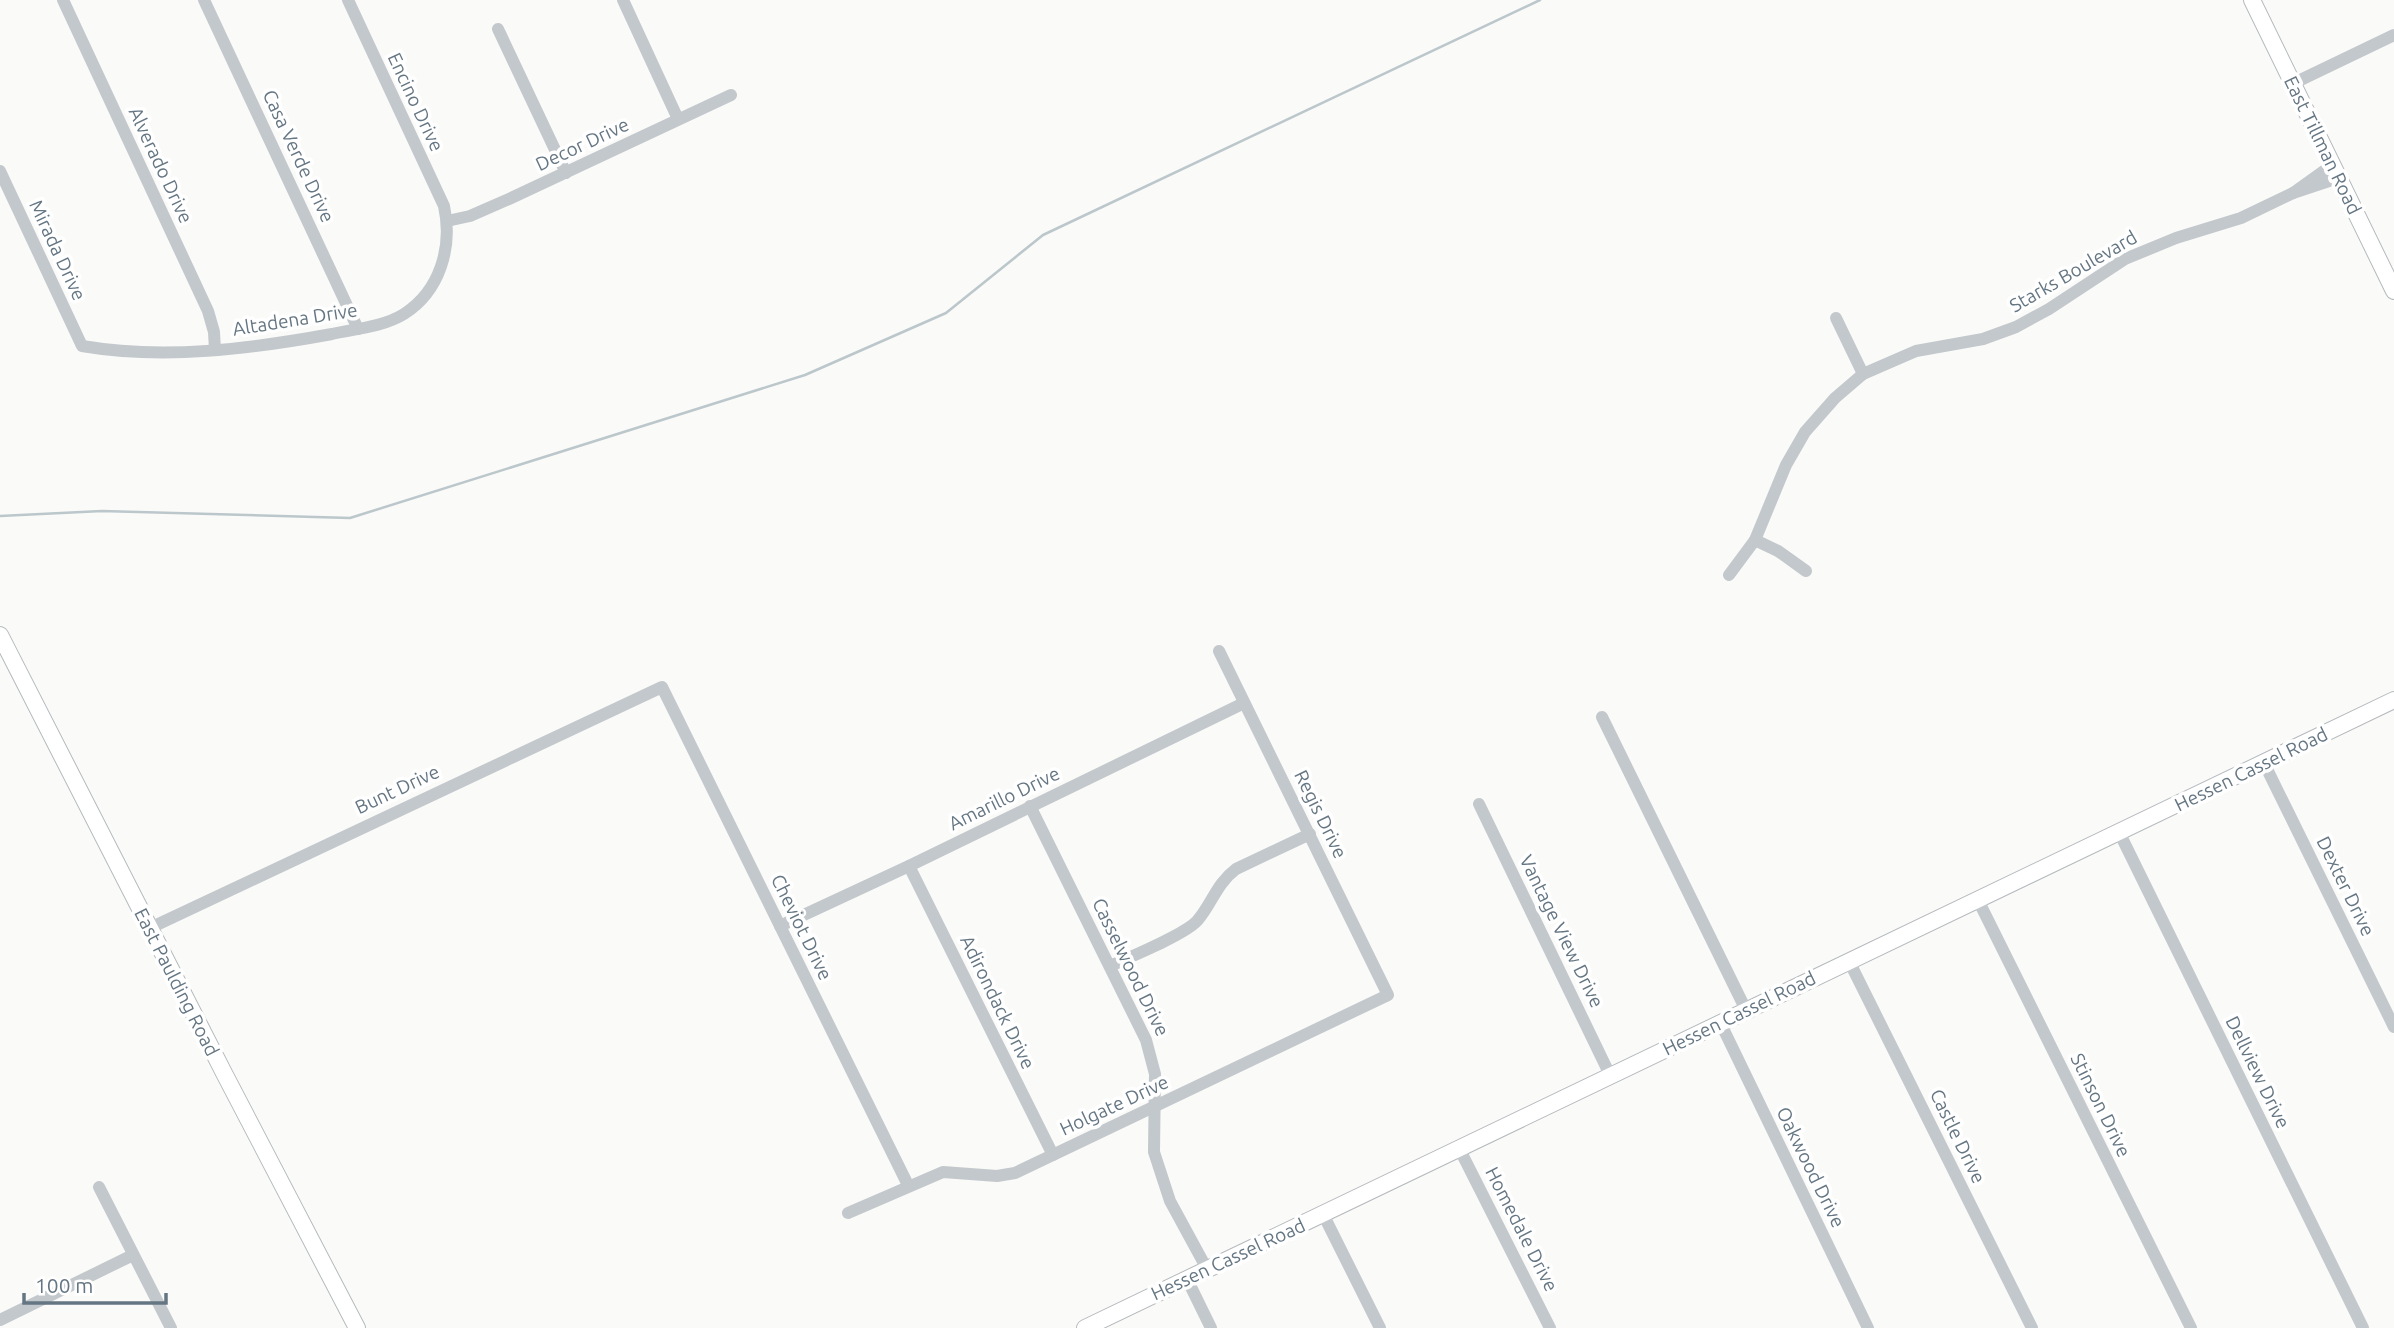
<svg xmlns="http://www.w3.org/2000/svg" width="2394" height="1328" viewBox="0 0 2394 1328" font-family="Ubuntu,sans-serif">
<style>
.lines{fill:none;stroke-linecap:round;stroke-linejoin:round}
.stream{stroke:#bbc7cb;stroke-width:2.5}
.major-casing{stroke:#b5babe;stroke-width:18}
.minor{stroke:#c3c8cc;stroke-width:12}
.major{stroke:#fff;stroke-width:16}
.labels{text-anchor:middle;stroke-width:7;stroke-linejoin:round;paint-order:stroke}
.street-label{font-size:19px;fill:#657683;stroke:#fff}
</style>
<rect width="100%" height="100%" fill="#fafaf8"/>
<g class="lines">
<!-- stream -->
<polyline class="stream" points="0,516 102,511 350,518 805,375 946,313 1043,235 1540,0"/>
<defs>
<g id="major">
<polyline points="2252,0 2394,291"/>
<polyline points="0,635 225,1075 357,1328"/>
<polyline points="1085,1328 2394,700"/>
</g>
</defs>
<!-- major casing -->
<use href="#major" class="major-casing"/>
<!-- minor -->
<g class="minor">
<polyline points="63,0 208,311 214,332 215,350"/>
<polyline points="204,0 358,329"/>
<polyline points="623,0 678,119"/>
<polyline points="498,29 566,173"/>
<polyline points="2292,84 2394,35"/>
<polyline points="2332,165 2293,193 2338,178"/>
<path d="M0 171 82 346C164 360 250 349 332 334 355 329 383 327 404 314 440 291 453 247 444 206L348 0"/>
<polyline points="447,221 470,216 509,199 731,95"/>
<polyline points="1836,318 1863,374"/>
<polyline points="1755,540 1778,551 1806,571"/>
<polyline points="1729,575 1755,540 1786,465 1805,432 1835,398 1863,374 1916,351 1983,339 2016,327 2049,309 2125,259 2176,238 2241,218 2293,193"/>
<polyline points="1602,717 1746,1010"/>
<polyline points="2264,763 2394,1027"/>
<polyline points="1479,804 1610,1075"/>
<polyline points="1030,806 1146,1040 1155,1074 1154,1152 1170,1201 1207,1269"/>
<polyline points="2119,832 2363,1328"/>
<polyline points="909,866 1053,1155"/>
<polyline points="1978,900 2191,1328"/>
<polyline points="780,926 909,866 1244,703"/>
<polyline points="150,928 662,687 908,1185"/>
<polyline points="1849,961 2032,1328"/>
<path d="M1110 966C1130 957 1184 935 1197 921 1212 904 1216 884 1236 869L1310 834"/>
<polyline points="1720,1022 1868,1328"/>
<polyline points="1459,1148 1550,1328"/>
<polyline points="99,1187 171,1328"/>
<polyline points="848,1213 943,1172 997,1176 1015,1173 1388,995 1219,651"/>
<polyline points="1323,1214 1380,1328"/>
<polyline points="1187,1279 1211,1328"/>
<polyline points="0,1320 133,1255"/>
</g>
<!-- major -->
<use href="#major" class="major"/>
</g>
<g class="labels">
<!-- street labels -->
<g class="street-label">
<text transform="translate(416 102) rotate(65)" y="7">Encino Drive</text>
<text transform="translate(582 144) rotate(-25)" y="7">Decor Drive</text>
<text transform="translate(2323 145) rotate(64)" y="7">East Tillman Road</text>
<text transform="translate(299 156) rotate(65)" y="7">Casa Verde Drive</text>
<text transform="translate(161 165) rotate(65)" y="7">Alverado Drive</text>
<text transform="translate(58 250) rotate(65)" y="7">Mirada Drive</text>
<text transform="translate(2073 271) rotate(-30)" y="7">Starks Boulevard</text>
<text transform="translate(295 319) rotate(-9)" y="7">Altadena Drive</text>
<text transform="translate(2251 769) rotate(-26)" y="7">Hessen Cassel Road</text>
<text transform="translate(397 789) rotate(-25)" y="7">Bunt Drive</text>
<text transform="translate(1004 798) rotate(-26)" y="7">Amarillo Drive</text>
<text transform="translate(1321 814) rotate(64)" y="7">Regis Drive</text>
<text transform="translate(2346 886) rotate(64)" y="7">Dexter Drive</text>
<text transform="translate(802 927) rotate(64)" y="7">Cheviot Drive</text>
<text transform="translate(1562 931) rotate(64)" y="7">Vantage View Drive</text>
<text transform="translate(1131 967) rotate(64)" y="7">Casselwood Drive</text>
<text transform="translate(177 982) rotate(63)" y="7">East Paulding Road</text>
<text transform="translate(998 1002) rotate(64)" y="7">Adirondack Drive</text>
<text transform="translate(1739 1013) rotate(-26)" y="7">Hessen Cassel Road</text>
<text transform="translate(2258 1072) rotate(64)" y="7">Dellview Drive</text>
<text transform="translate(1114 1105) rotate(-25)" y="7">Holgate Drive</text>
<text transform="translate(2101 1105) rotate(64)" y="7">Stinson Drive</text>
<text transform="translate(1958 1136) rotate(64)" y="7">Castle Drive</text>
<text transform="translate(1811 1167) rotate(64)" y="7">Oakwood Drive</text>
<text transform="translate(1522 1229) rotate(63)" y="7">Homedale Drive</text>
<text transform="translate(1228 1259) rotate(-25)" y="7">Hessen Cassel Road</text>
</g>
</g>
<!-- scale -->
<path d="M24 1293v10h142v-10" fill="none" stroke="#657683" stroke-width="3.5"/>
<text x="35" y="1293" font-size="21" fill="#657683" stroke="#ffffff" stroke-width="5" paint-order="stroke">100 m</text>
</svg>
